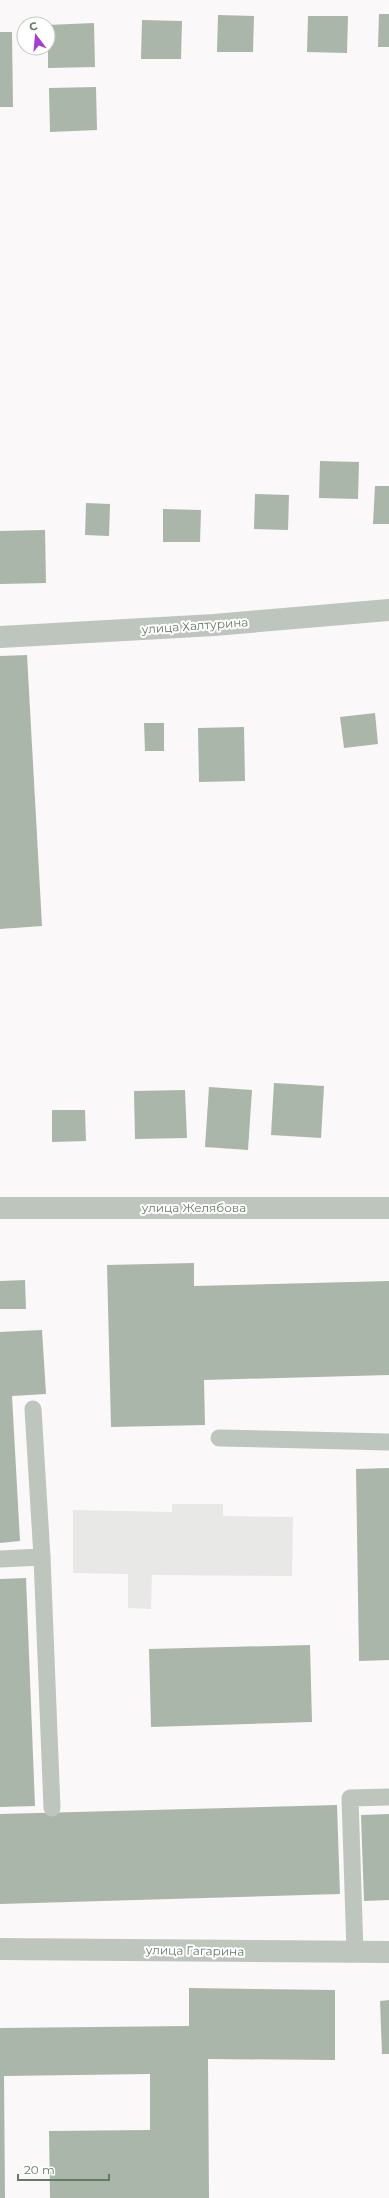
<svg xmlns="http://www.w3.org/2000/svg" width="389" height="2198" viewBox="0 0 389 2198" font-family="Montserrat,sans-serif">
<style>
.built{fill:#e8e8e7}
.building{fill:#aab6a9}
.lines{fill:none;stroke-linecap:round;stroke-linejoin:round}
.service{stroke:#bec5bd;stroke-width:17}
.minor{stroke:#bec5bd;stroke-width:22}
.labels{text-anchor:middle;stroke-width:4;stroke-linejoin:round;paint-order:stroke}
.street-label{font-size:12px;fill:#657a62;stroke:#fff}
</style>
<rect width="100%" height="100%" fill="#faf8f9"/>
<!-- built -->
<polygon class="built" points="172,1504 223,1504 223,1516 293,1517 292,1576 152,1575 151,1609 128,1608 128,1574 73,1573 73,1510 172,1512"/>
<!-- building -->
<g class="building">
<polygon points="379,14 389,14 389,47 378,47"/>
<polygon points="218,15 254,16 253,52 217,52"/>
<polygon points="308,16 348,16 347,53 307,52"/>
<polygon points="142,20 182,21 181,59 141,59"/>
<polygon points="94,23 95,67 48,68 48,25"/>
<polygon points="0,32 12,32 13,107 0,107"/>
<polygon points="96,87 97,130 50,132 49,88"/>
<polygon points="320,461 359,462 358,499 319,498"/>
<polygon points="375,486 389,486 389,524 373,524"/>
<polygon points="255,494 289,495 288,530 254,529"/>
<polygon points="86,503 110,504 109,536 85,535"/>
<polygon points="163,509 201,510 200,542 163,542"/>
<polygon points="45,530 46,583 0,584 0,531"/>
<polygon points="27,655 42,926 0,929 0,656"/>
<polygon points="375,713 378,744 344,748 340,717"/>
<polygon points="144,723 164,723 164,751 145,751"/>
<polygon points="244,727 245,781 199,782 198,728"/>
<polygon points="274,1083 324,1086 321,1138 271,1135"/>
<polygon points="209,1087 252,1090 248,1150 205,1147"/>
<polygon points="185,1090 187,1138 135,1139 134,1091"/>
<polygon points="52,1110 85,1110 86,1141 52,1142"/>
<polygon points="194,1263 194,1286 389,1281 389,1375 204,1380 205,1425 111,1427 107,1265"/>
<polygon points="25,1280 26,1309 0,1309 0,1281"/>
<polygon points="42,1330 46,1394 12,1396 20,1541 0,1543 0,1332"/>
<polygon points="389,1468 389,1660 359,1661 356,1469"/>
<polygon points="26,1578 35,1806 0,1807 0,1579"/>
<polygon points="310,1645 312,1722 151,1727 149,1649"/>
<polygon points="337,1805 340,1894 0,1904 0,1814"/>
<polygon points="389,1814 389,1900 364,1901 361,1815"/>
<polygon points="189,1988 335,1990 335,2060 208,2059 209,2198 50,2198 49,2131 150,2130 150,2074 4,2076 5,2198 0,2198 0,2028 189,2026"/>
<polygon points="389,2000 389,2054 382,2054 380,2001"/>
</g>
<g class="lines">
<!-- service -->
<g class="service">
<polyline points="219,1438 389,1442"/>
<polyline points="42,1557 52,1808"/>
<polyline points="0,1559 42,1557 33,1409"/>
<polyline points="355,1952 350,1798 389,1797"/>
</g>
<!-- minor -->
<g class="minor">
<polyline points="0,637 214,625 389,610"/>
<polyline points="0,1208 389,1208"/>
<polyline points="0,1949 389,1952"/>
</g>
</g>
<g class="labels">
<!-- street labels -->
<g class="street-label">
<text transform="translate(195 626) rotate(-4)" y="4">улица Халтурина</text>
<text x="194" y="1212">улица Желябова</text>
<text transform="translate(195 1951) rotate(1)" y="4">улица Гагарина</text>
</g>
</g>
<!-- north arrow -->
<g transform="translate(36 36) rotate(344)"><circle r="19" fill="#ffffff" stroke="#c1cac0"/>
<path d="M0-3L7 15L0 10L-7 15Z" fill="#a53cd6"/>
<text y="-6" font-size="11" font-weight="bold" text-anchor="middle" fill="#657a62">С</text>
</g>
<!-- scale -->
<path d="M18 2174v6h91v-6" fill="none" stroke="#657a62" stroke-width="2"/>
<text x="24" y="2174" font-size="12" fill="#657a62" stroke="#ffffff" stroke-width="3" paint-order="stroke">20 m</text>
</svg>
